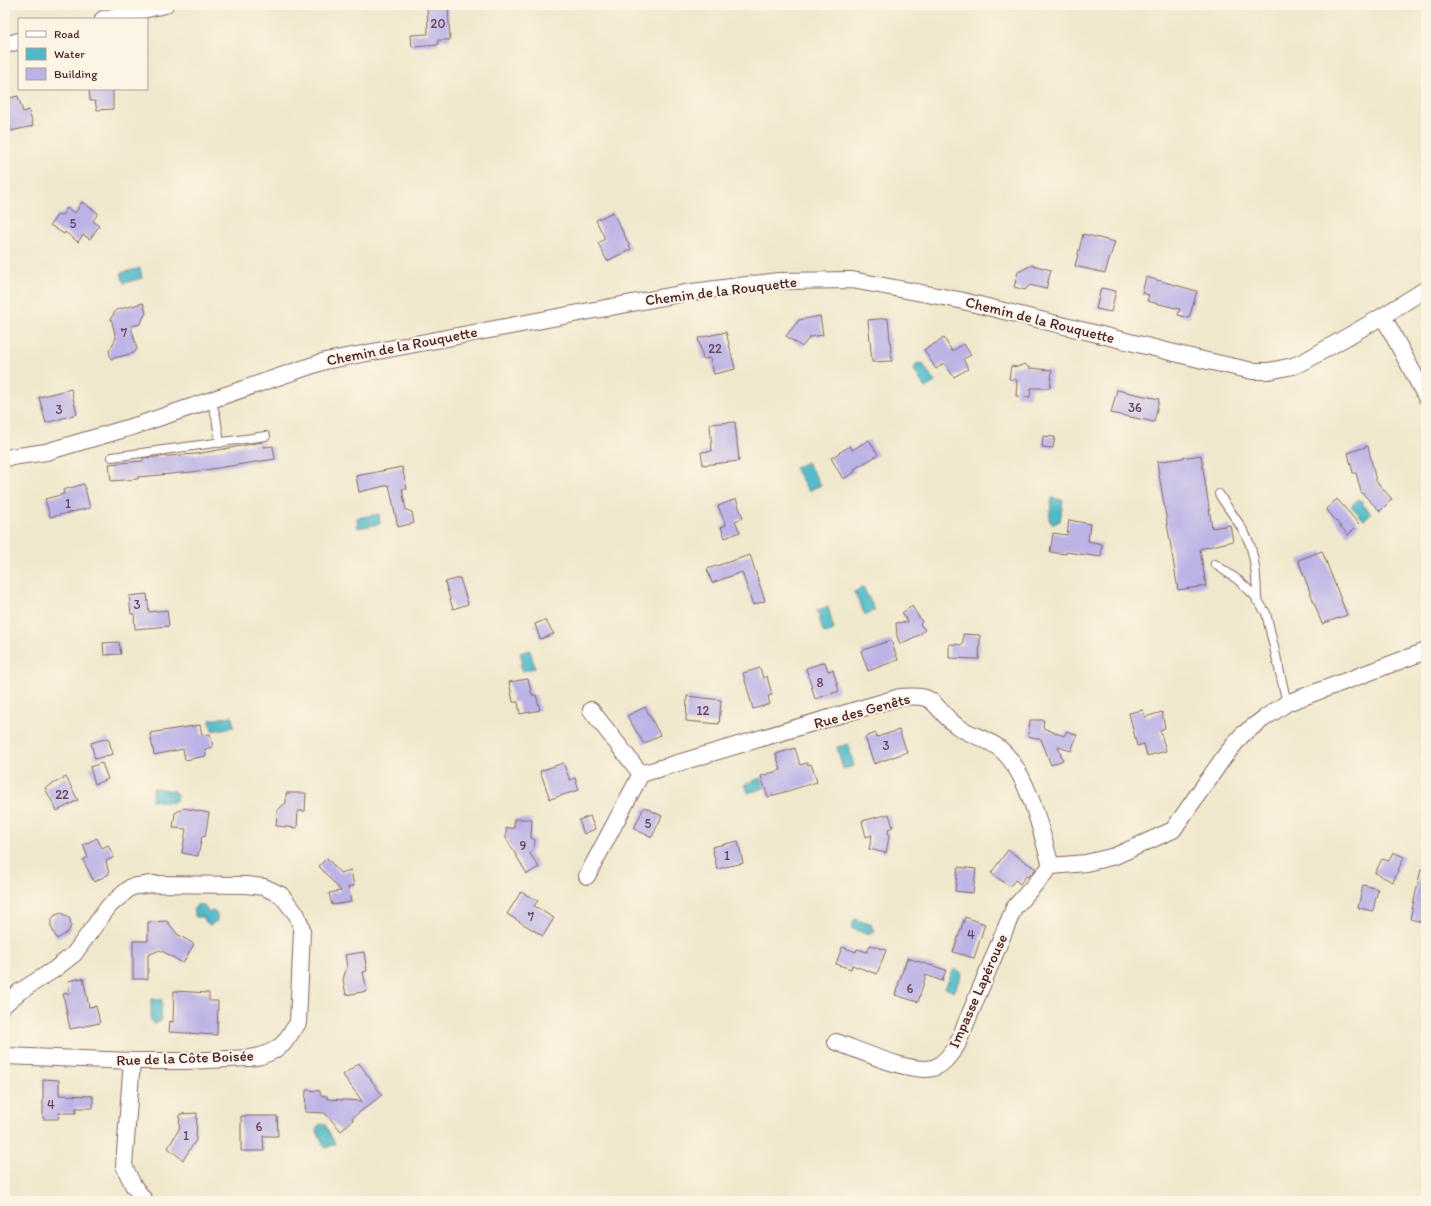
<svg xmlns="http://www.w3.org/2000/svg" width="1431" height="1206" viewBox="0 0 1431 1206" font-family="Itim,sans-serif">
<style>
.water{fill:#4dbac8;stroke:#4c6c7a}
.building{fill:#bbb2e6}
.lines{fill:none;stroke-linecap:round;stroke-linejoin:round}
.lane-casing{stroke:#846563;stroke-width:10}
.street-casing{stroke:#846563;stroke-width:18}
.lane{stroke:#fff;stroke-width:8}
.street{stroke:#fff;stroke-width:16}
.labels{text-anchor:middle;stroke-width:4;stroke-linejoin:round;paint-order:stroke}
.number-label{font-size:13px;fill:#66445a}
.street-label{font-size:15px;fill:#4a1f2b;stroke:#fcf5e5}
</style>
<rect width="100%" height="100%" fill="#fcf5e5"/>
<filter id="ink" filterUnits="userSpaceOnUse"><feTurbulence type="fractalNoise" baseFrequency=".025" numOctaves="2"/><feDisplacementMap in="SourceGraphic" scale="8" xChannelSelector="R" yChannelSelector="G"/><feConvolveMatrix kernelMatrix="1 2 1 2 8 2 1 2 1" color-interpolation-filters="sRGB"/></filter>
<filter id="wash" filterUnits="userSpaceOnUse"><feTurbulence type="fractalNoise" baseFrequency=".012" numOctaves="4" result="noise"/><feDisplacementMap in="SourceGraphic" scale="16" xChannelSelector="R" yChannelSelector="G"/><feGaussianBlur stdDeviation="0.9" result="paint"/><feColorMatrix in="noise" values="0 0 0 0 0 0 0 0 0 0 0 0 0 0 0 0 0 1.4 0 .05"/><feComposite in="paint" operator="in"/></filter>
<g filter="url(#wash)">
<rect width="100%" height="100%" fill="#f0e8cc"/>
<!-- water -->
<g class="water">
<polygon points="140,268 142,278 124,283 121,273"/>
<polygon points="920,363 923,364 935,382 925,388 914,370 916,364"/>
<polygon points="807,462 821,485 808,491 795,468"/>
<polygon points="1052,498 1063,500 1060,521 1054,524 1049,520"/>
<polygon points="1358,499 1362,501 1363,505 1371,513 1364,520 1351,506"/>
<polygon points="379,514 380,524 358,528 357,518"/>
<polygon points="863,587 875,610 865,615 854,592"/>
<polygon points="828,607 834,629 829,633 823,632 817,610"/>
<polygon points="530,650 535,668 522,671 520,664 523,663 520,653"/>
<polygon points="232,716 234,727 212,731 210,720"/>
<polygon points="848,744 854,766 843,769 837,747"/>
<polygon points="761,778 764,788 748,793 745,784"/>
<polygon points="153,788 174,791 174,793 177,794 176,801 173,800 173,803 152,800"/>
<polygon points="197,905 203,905 208,911 215,912 217,916 217,921 210,925 205,921 204,917 196,917 193,910"/>
<polygon points="855,919 872,925 871,928 875,929 873,934 870,932 869,935 851,928"/>
<polygon points="954,969 962,973 954,992 945,988"/>
<polygon points="151,999 162,1000 161,1021 155,1024 151,1021"/>
<polygon points="325,1124 335,1144 325,1148 316,1129 319,1125"/>
</g>
<g id="blocks">
<!-- building -->
<g class="building">
<polygon points="427,5 448,5 450,40 438,40 438,45 412,47 411,35 428,34"/>
<polygon points="89,89 113,89 113,109 97,110 95,101 90,101"/>
<polygon points="18,96 23,112 29,110 33,126 11,131 5,107 5,99"/>
<polygon points="82,202 98,213 93,221 99,226 90,239 83,235 78,242 65,232 64,234 50,225 58,214 62,215 67,208 75,213"/>
<polygon points="613,212 631,249 607,261 598,243 605,239 596,220"/>
<polygon points="1083,234 1115,242 1105,273 1075,266"/>
<polygon points="1032,265 1051,270 1046,289 1030,285 1025,290 1014,287 1018,272"/>
<polygon points="1146,277 1197,291 1189,318 1178,315 1180,309 1147,301 1149,295 1142,293"/>
<polygon points="1101,288 1116,291 1111,312 1096,309"/>
<polygon points="143,303 146,313 140,324 131,326 137,349 134,353 111,359 109,351 116,338 111,318 116,310"/>
<polygon points="820,316 823,335 810,337 802,347 786,336 799,320"/>
<polygon points="888,318 892,361 872,362 868,320"/>
<polygon points="726,332 735,369 714,374 710,358 703,359 698,338"/>
<polygon points="944,338 952,351 964,344 971,355 963,359 968,369 954,377 944,363 936,369 924,350"/>
<polygon points="1025,364 1029,368 1052,370 1050,388 1031,388 1030,397 1016,396 1017,380 1009,379 1011,366 1017,367"/>
<polygon points="71,389 77,414 46,423 39,397"/>
<polygon points="1117,390 1159,399 1154,422 1111,413"/>
<polygon points="735,422 739,461 703,465 701,452 712,451 710,424"/>
<polygon points="1043,436 1055,437 1053,448 1042,447"/>
<polygon points="869,440 878,455 854,469 855,472 843,479 831,458 850,446 852,450"/>
<polygon points="263,442 264,447 273,446 275,459 192,472 138,477 138,479 111,481 109,464 143,461 143,458 196,454"/>
<polygon points="1368,446 1376,481 1392,499 1380,511 1361,492 1356,473 1353,473 1348,453"/>
<polygon points="1201,455 1212,528 1230,525 1233,541 1200,549 1206,586 1178,590 1157,462"/>
<polygon points="402,467 407,489 402,489 406,510 412,512 414,523 398,527 389,485 359,492 356,476"/>
<polygon points="84,484 90,508 50,517 45,499 64,494 63,490"/>
<polygon points="736,499 743,518 735,521 740,532 725,538 721,527 726,525 718,506"/>
<polygon points="1337,499 1359,524 1348,535 1326,509"/>
<polygon points="1069,520 1090,524 1088,541 1102,544 1101,557 1066,552 1066,554 1050,552 1053,533 1067,535"/>
<polygon points="1322,551 1347,615 1322,624 1298,560"/>
<polygon points="750,555 765,601 753,605 742,572 712,583 707,569"/>
<polygon points="460,578 468,604 453,609 445,582"/>
<polygon points="147,594 149,612 167,610 169,626 135,629 134,614 131,614 129,596"/>
<polygon points="912,606 922,622 920,624 925,630 919,635 900,644 897,636 896,623 908,622 902,613"/>
<polygon points="545,620 554,634 540,639 535,624"/>
<polygon points="963,634 980,635 979,659 949,658 949,644 963,645"/>
<polygon points="891,640 898,660 868,671 861,651"/>
<polygon points="119,642 121,654 104,655 103,643"/>
<polygon points="825,662 828,671 833,670 839,691 815,699 806,668"/>
<polygon points="760,668 763,678 767,676 772,695 768,696 770,704 753,709 743,673"/>
<polygon points="528,679 532,695 536,695 540,710 520,714 518,702 513,702 509,682"/>
<polygon points="687,696 721,700 719,724 686,721"/>
<polygon points="645,707 660,735 644,744 627,716"/>
<polygon points="1143,710 1145,717 1162,712 1165,728 1160,730 1166,751 1147,756 1144,744 1137,746 1129,713"/>
<polygon points="1030,720 1044,720 1043,728 1064,736 1067,731 1077,735 1071,751 1058,747 1063,760 1051,765 1041,739 1028,736"/>
<polygon points="200,725 202,735 210,734 213,747 205,749 206,756 185,760 183,749 154,755 150,733"/>
<polygon points="899,730 907,752 874,764 865,737 876,733 877,737"/>
<polygon points="108,738 113,754 95,759 91,743"/>
<polygon points="795,748 800,765 807,763 808,765 811,764 817,782 768,797 761,776 781,770 776,754"/>
<polygon points="102,763 108,779 95,784 90,767"/>
<polygon points="563,763 570,780 575,778 579,790 550,799 540,771"/>
<polygon points="66,777 78,800 57,811 45,788"/>
<polygon points="286,793 306,793 305,811 298,811 297,828 276,826 277,810 286,803"/>
<polygon points="644,807 662,816 652,837 634,829"/>
<polygon points="184,808 209,813 205,837 202,836 198,856 182,853 186,829 173,828 175,813"/>
<polygon points="889,814 893,827 888,829 889,837 886,853 869,849 872,835 866,837 862,821"/>
<polygon points="590,816 595,829 584,834 579,820"/>
<polygon points="514,819 532,819 531,838 535,840 534,847 530,854 539,867 527,874 506,838 506,828 514,828"/>
<polygon points="97,838 102,848 108,845 114,857 106,861 109,874 94,882 83,860 88,857 83,845"/>
<polygon points="738,841 743,863 717,869 712,847"/>
<polygon points="1008,850 1036,869 1028,877 1026,876 1020,884 1015,880 1010,887 991,873"/>
<polygon points="1393,852 1404,857 1393,882 1375,873 1382,859 1389,861"/>
<polygon points="327,858 340,873 351,870 354,886 348,887 351,902 332,905 329,893 341,891 319,866"/>
<polygon points="958,867 976,869 973,893 955,891"/>
<polygon points="1421,869 1426,870 1426,923 1410,919"/>
<polygon points="1363,885 1378,889 1373,911 1358,908"/>
<polygon points="521,892 538,901 534,906 554,918 543,936 507,914"/>
<polygon points="62,913 70,919 71,926 68,932 57,939 51,927 51,921 55,915"/>
<polygon points="965,917 985,924 974,958 953,952"/>
<polygon points="167,921 177,934 194,944 183,963 160,950 148,955 148,979 133,979 133,941 148,941 148,922"/>
<polygon points="870,945 886,950 877,974 852,965 851,969 836,964 842,947 856,952 857,949 867,952"/>
<polygon points="364,952 367,971 363,972 367,991 346,995 343,979 347,967 345,955"/>
<polygon points="907,958 946,970 942,981 926,975 918,1002 895,995"/>
<polygon points="83,978 89,1007 96,1006 100,1023 70,1029 63,994 70,993 68,981"/>
<polygon points="174,991 209,993 209,1001 218,1001 217,1035 169,1032 170,1021 173,1022"/>
<polygon points="359,1063 382,1095 352,1118 353,1120 341,1131 325,1113 305,1112 306,1090 320,1091 320,1095 327,1096 327,1099 362,1101 343,1075"/>
<polygon points="43,1079 59,1080 59,1095 93,1096 93,1108 76,1108 76,1113 59,1113 58,1119 43,1119"/>
<polygon points="197,1113 196,1140 183,1160 168,1148 179,1129 180,1114"/>
<polygon points="241,1116 277,1116 278,1136 263,1136 264,1151 241,1151"/>
</g>
</g>
</g>
<g filter="url(#ink)">
<use href="#blocks" fill-opacity="0" stroke="#846563" stroke-width="1"/>
<g class="lines">
<defs>
<g id="lane">
<polyline points="211,400 216,417 220,443"/>
<polyline points="112,457 266,436"/>
<path d="M1219 494C1229 511 1245 528 1251 548 1256 565 1257 583 1257 601"/>
<polyline points="1215,564 1238,580 1254,595 1266,613 1287,703"/>
</g>
<g id="street">
<polyline points="103,19 165,5"/>
<polyline points="5,45 19,41"/>
<polyline points="1383,316 1426,397"/>
<polyline points="5,458 46,452 138,425 325,361 685,293 778,281 852,280 959,300 1203,360 1253,371 1269,371 1293,366 1305,361 1383,316 1426,289"/>
<path d="M641 774 900 697C937 694 929 702 953 723 967 735 985 737 999 748 1028 771 1041 831 1051 866L1086 863 1115 856 1173 830 1224 757 1242 735 1263 719 1287 703 1426 651"/>
<polyline points="587,876 641,774 591,710"/>
<polyline points="5,1004 19,992 55,969 74,954 109,906 131,887 151,884 246,885 264,887 281,895 297,915 302,930 298,1023 283,1044 273,1051 261,1056 249,1058 186,1061 132,1061 5,1056"/>
<path d="M836 1042C859 1050 911 1074 933 1068 944 1065 951 1053 957 1045L1014 908 1051 866"/>
<polyline points="132,1061 124,1166 133,1185 145,1201"/>
</g>
</defs>
<!-- lane casing -->
<use href="#lane" class="lane-casing"/>
<!-- street casing -->
<use href="#street" class="street-casing"/>
<!-- lane -->
<use href="#lane" class="lane"/>
<!-- street -->
<use href="#street" class="street"/>
</g>
</g>
<g class="labels">
<!-- number labels -->
<g class="number-label">
<text x="438" y="28">20</text>
<text x="73" y="228">5</text>
<text x="124" y="337">7</text>
<text x="715" y="353">22</text>
<text x="1135" y="412">36</text>
<text x="59" y="414">3</text>
<text x="68" y="508">1</text>
<text x="137" y="609">3</text>
<text x="820" y="687">8</text>
<text x="703" y="715">12</text>
<text x="886" y="750">3</text>
<text x="62" y="799">22</text>
<text x="648" y="828">5</text>
<text x="523" y="850">9</text>
<text x="727" y="860">1</text>
<text x="531" y="921">7</text>
<text x="971" y="939">4</text>
<text x="910" y="993">6</text>
<text x="51" y="1109">4</text>
<text x="259" y="1131">6</text>
<text x="186" y="1140">1</text>
</g>
<!-- street labels -->
<g class="street-label">
<text transform="translate(721 291) rotate(-7)" y="5">Chemin de la Rouquette</text>
<text transform="translate(1040 320) rotate(14)" y="5">Chemin de la Rouquette</text>
<text transform="translate(402 346) rotate(-11)" y="5">Chemin de la Rouquette</text>
<text transform="translate(862 711) rotate(-15)" y="5">Rue des Genêts</text>
<text transform="translate(978 991) rotate(-66)" y="5">Impasse Lapérouse</text>
<text transform="translate(185 1058) rotate(-2)" y="5">Rue de la Côte Boisée</text>
</g>
</g>
<!-- margin -->
<rect width="1431" height="1206" fill="none" stroke="#fcf5e5" stroke-width="20"/>
<!-- legend -->
<rect x="18" y="18" width="130" height="72" fill="#fcf5e5" stroke="#b59f9b"/>
<rect x="26" y="31" width="20" height="6" fill="#ffffff" stroke="#b59f9b"/>
<text x="54" y="38" font-size="12" fill="#4a1f2b">Road</text>
<rect x="26" y="48" width="20" height="12" fill="#4dbac8" stroke="#b59f9b"/>
<text x="54" y="58" font-size="12" fill="#4a1f2b">Water</text>
<rect x="26" y="68" width="20" height="12" fill="#bbb2e6" stroke="#b59f9b"/>
<text x="54" y="78" font-size="12" fill="#4a1f2b">Building</text>
</svg>
